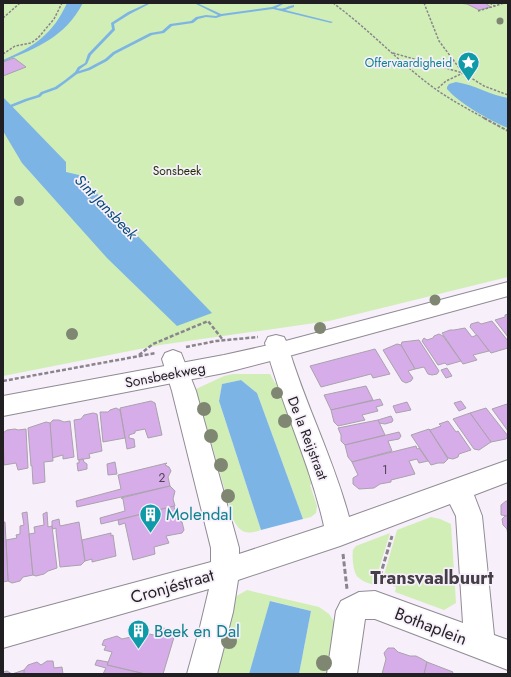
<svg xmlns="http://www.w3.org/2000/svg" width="511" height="677" viewBox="0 0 511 677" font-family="Jost,sans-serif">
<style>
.green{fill:#d0eeb6}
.water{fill:#7cb5e5}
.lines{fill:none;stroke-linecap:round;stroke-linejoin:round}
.stream{fill:#7cb5e5;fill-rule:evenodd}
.building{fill:#d6ade8;stroke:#a9a2ac}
.minor-casing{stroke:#918b95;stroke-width:2}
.major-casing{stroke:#918b95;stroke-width:2}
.path-far3{stroke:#8a858c;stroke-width:1.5;stroke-dasharray:2.5 1.5;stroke-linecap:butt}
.path-far2{stroke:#8a858c;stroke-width:2;stroke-dasharray:3.5 1.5;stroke-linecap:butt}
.path-far1{stroke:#8a858c;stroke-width:2.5;stroke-dasharray:4 2;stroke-linecap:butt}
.path{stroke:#8a858c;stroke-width:3;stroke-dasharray:5 2.5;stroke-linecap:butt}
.minor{fill:#fff;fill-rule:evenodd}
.major{fill:#fff;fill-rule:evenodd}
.tree{fill:#7f8672}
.labels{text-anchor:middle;stroke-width:3.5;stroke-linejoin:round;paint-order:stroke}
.far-culture-label{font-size:12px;fill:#0d838f;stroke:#f7effa;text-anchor:end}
.far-park-label{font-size:12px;fill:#1c3002;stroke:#f7effa}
.number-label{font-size:12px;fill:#4e4254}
.street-label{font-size:14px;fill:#211f22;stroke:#f7effa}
.water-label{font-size:15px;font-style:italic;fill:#024976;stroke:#f7effa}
.near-culture-label{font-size:17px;fill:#0d838f;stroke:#f7effa;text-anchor:start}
.near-street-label{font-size:17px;fill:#211f22;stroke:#f7effa}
.near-neighbourhood-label{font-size:18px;font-weight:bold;fill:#443e47;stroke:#f7effa}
</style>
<rect width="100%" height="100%" fill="#f7effa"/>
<!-- green -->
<g class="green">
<polygon points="3,3 508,3 508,277 329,321 160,345 3,376"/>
<path d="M233 374H270L275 383H277L313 483 310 485 317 506 316 513 311 517 303 519 257 393 241 380 222 384 219 401 261 530C246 535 240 533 233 519L196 389 224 376Z"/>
<polygon points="431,517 440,519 451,524 456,603 444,610 395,592 396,587 382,582 397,530"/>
<path d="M390 533 374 585C369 583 363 582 359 578 353 574 352 557 353 550L356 546Z"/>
<polygon points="247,590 319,607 329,614 335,623 335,674 299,674 311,611 271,601 249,674 210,674 233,598"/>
</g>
<!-- water -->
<g class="water">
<path d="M67 3H83C64 38 38 47 3 62V60C34 47 53 34 67 3Z"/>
<path d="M456 82C475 85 490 95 508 98V128C489 120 460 104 447 89V87L449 84Z"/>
<polygon points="3,97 66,162 66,172 79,175 212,313 177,326 107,258 22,163 3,131"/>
<polygon points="241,380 257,393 303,519 261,530 219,401 222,384"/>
<polygon points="270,601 311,611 299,674 249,674"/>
</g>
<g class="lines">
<!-- stream -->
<path class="stream" d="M148 3H151L130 14 114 24 115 30 91 55 87 64 80 69 79 71 88 68 105 59 113 52 150 33 162 31 170 24 191 21 196 17 206 15 216 16 218 15 194 3H197L221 14 272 7 282 3H285L276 8C286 10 286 6 294 5V7L285 10 333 22 331 23 273 9 222 16 216 18 206 17 198 19 193 23 172 26 164 33 152 35 115 54 107 61 90 70 77 74 57 89 43 94 40 97 27 101 7 109H5V107L25 99 38 95 41 92 55 87 65 80 75 72 78 67 85 63 88 54 112 29 111 23 128 12Z"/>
</g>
<!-- building -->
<g class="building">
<polygon points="457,3 485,3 491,7 479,10 467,4"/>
<polygon points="14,58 26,67 3,76 3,62"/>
<polygon points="508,314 508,337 495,320 505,317 505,315"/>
<polygon points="492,321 508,341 508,348 491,353 470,327 471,324 478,322 481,324"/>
<polygon points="465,328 472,337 477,335 489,351 473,355 477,360 463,364 442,333 450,330 454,330"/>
<polygon points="439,334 443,336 461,361 447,365 445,363 438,365 422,341 424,338 427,340 433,338 434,336"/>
<polygon points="419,340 439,371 437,374 432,375 428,374 424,367 415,369 401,345 402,342"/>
<polygon points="397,344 401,345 415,369 408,371 413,378 411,381 406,383 402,381 383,350"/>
<polygon points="375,349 390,374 373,378 371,374 321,387 310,366"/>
<polygon points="447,368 452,376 446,378 441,370"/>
<polygon points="366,386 373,400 331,410 324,395"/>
<polygon points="380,399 383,405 376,407 378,411 362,415 365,420 338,426 334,422 331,410"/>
<polygon points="151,401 155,403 162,435 148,438 145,429 135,431 135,433 129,435 129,438 134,439 135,447 127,449 120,408"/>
<polygon points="461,401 466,408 459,411 454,403"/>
<polygon points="407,402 411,410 396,413 393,406"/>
<polygon points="507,404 508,405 508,431 492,409"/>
<polygon points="116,408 120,410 125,438 103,442 100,412 108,412 110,410"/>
<polygon points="486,408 508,436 506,439 491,442 470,413"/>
<polygon points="93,413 97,414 102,451 89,454 90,458 78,460 74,420 81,419 84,415"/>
<polygon points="470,413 491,442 479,450 474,449 453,419"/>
<polygon points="391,416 393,420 392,422 385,424 379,423 378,420"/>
<polygon points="53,420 59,420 64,422 70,421 74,457 63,459 63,455 52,458 50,423"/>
<polygon points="378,420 385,435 345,445 341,441 341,435 338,428"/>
<polygon points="448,421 456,432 458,431 471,450 459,454 458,457 453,459 448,458 429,429 430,430 441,426 439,424"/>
<polygon points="46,422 50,423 53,461 44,462 45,482 33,484 32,466 31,466 28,428"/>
<polygon points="15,429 18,430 26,429 28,468 18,470 16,463 4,465 3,433 7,430"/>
<polygon points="429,429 448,459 444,463 438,463 431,465 411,435"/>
<polygon points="399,432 401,436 399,439 388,441 392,451 352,462 348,457 345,445"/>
<polygon points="416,446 417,449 419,448 428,461 419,463 417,459 409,461 415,474 391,480 391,482 380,484 374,488 359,489 353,484 353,478 358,475 352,462"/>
<polygon points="83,459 84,462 87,464 87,469 78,471 77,463 79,463 79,460"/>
<polygon points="115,462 117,474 108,475 107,464"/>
<polygon points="167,463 165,465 169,467 171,471 168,477 170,486 77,507 76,501 121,489 118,475"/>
<polygon points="170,486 175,491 173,499 175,506 101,524 100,518 125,511 123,499 121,498"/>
<polygon points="506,501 508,501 508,516 501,515 501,505"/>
<polygon points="174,506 177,520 182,522 184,530 182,533 166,536 169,543 154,547 155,554 133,560 125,523 119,525 118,520"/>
<polygon points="27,512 33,575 23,577 20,581 12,583 8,581 6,540 17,538 16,535 20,534 20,526 24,525 22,513"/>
<polygon points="47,512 48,527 52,526 57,568 48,571 44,574 36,576 33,575 29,534 35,533 34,527 44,525 43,514"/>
<polygon points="505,516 508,516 508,536 507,529 503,525 502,519"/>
<polygon points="59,519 60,526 79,522 85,561 81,565 60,567 56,531 56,528 53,529 52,526 52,521"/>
<polygon points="3,522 5,522 8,581 3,582"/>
<polygon points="111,533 111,536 113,535 116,556 92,562 92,559 85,561 82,540"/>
<polygon points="162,628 170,629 175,634 163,674 145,674 107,665 112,652 104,650 106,646 102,645 104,640 117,636 122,639 131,637 131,635 137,636 139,632 154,635 156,630"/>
<polygon points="388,648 394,648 398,652 410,656 416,656 422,659 427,662 424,674 382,674 386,659 384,653"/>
<polygon points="97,660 108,662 107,665 145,674 103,674 106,668 95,665"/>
<polygon points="47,661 53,661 54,668 62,667 63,674 24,674 24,670 28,665 37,662 41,665"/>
<polygon points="427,662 453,672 452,674 424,674"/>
<polygon points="24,670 24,674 3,674 3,672 7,671 12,674"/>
</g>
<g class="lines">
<defs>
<path id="minor" d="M276 335 284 337 287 343C304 402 333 457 349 517L508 460V482L474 495 482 516 494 635 508 640V670L375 619H365L357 674H327L336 611 341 601 359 592 375 591 463 623 456 516 450 504 340 546 238 580 233 612 217 674H187L200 627 209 589 3 648V618L211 562V548L172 391 162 359 165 353 173 350 181 353 196 391 239 548V554L324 526C310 463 281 405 265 343L268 337Z"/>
<polygon id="major" points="508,282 508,296 278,359 224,373 3,416 3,396 224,355 278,343"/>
</defs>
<!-- minor casing -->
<use href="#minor" class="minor-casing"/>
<!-- major casing -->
<use href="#major" class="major-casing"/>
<!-- path-far3 -->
<g class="path-far3">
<path d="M333 3C366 27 394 57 426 82 445 97 466 108 486 119"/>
<polyline points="424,3 439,41 463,73 446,81 437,89"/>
<polyline points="490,3 495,6 504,3"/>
<polyline points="478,11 495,6"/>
<polyline points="3,18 20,3"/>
<polyline points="393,53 463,73 484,86 508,95"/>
<polyline points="3,54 15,46 31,43 38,38 54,19 62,3"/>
</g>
<!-- path-far2 -->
<polyline class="path-far2" points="484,118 508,131"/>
<!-- path-far1 -->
<g class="path-far1">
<polyline points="186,347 216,341 258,337"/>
<polyline points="139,355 153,344 208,321 223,340"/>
<polyline points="3,381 156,353"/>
</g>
<!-- path -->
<g class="path">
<polyline points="343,554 347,589"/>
<polyline points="378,583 392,536"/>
</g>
<!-- minor -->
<use href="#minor" class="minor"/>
<!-- major -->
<use href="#major" class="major"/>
</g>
<!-- trees -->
<g class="tree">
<circle cx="500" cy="21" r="3.5"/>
<circle cx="19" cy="201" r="5"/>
<circle cx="435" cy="300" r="5.5"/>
<circle cx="320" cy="328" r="6"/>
<circle cx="72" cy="334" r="6"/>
<circle cx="277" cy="393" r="6"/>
<circle cx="204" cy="409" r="7"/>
<circle cx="285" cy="421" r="7"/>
<circle cx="211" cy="436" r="7"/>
<circle cx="221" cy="465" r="7"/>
<circle cx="228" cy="496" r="7"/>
<circle cx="229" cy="641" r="8"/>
<circle cx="324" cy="663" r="8"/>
</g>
<!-- icons -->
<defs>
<symbol id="sight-pin" viewBox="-11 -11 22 30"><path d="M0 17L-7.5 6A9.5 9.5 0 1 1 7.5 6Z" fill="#0f9aa8" stroke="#f7effa"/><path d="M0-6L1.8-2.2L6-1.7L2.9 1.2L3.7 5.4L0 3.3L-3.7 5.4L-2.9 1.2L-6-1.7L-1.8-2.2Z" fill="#fff"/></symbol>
<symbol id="building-pin" viewBox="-11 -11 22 30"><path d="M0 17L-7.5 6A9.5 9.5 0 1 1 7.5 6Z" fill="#0f9aa8" stroke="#f7effa"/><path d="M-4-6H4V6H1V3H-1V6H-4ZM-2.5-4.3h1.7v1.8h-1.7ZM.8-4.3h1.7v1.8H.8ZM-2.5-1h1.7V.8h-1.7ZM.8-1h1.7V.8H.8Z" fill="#fff"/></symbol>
</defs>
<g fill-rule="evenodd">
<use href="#sight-pin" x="456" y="50" width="25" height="34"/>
<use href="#building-pin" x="138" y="502" width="25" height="34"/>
<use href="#building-pin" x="126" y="618" width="25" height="34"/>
</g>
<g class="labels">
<!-- far-culture labels -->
<g class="far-culture-label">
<text x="452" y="67">Offervaardigheid</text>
</g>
<!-- far-park labels -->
<g class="far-park-label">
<text x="177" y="175">Sonsbeek</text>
</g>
<!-- number labels -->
<g class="number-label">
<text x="385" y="474">1</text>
<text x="162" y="482">2</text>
</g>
<!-- street labels -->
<g class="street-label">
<text transform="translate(165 375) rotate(-11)" y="5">Sonsbeekweg</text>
<text transform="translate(308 438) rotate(69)" y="5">De la Reijstraat</text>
</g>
<!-- water labels -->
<g class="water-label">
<text transform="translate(106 207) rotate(46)" y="5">Sint Jansbeek</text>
</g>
<!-- near-culture labels -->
<g class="near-culture-label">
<text x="166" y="520">Molendal</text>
<text x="154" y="637">Beek en Dal</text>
</g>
<!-- near-street labels -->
<g class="near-street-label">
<text transform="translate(172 586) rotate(-16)" y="6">Cronjéstraat</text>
<text transform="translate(431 626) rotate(21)" y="6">Bothaplein</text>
</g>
<!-- near-neighbourhood labels -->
<g class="near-neighbourhood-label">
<text x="432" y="584">Transvaalbuurt</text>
</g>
</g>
<!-- border -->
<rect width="511" height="677" fill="none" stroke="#211f22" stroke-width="8"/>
</svg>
